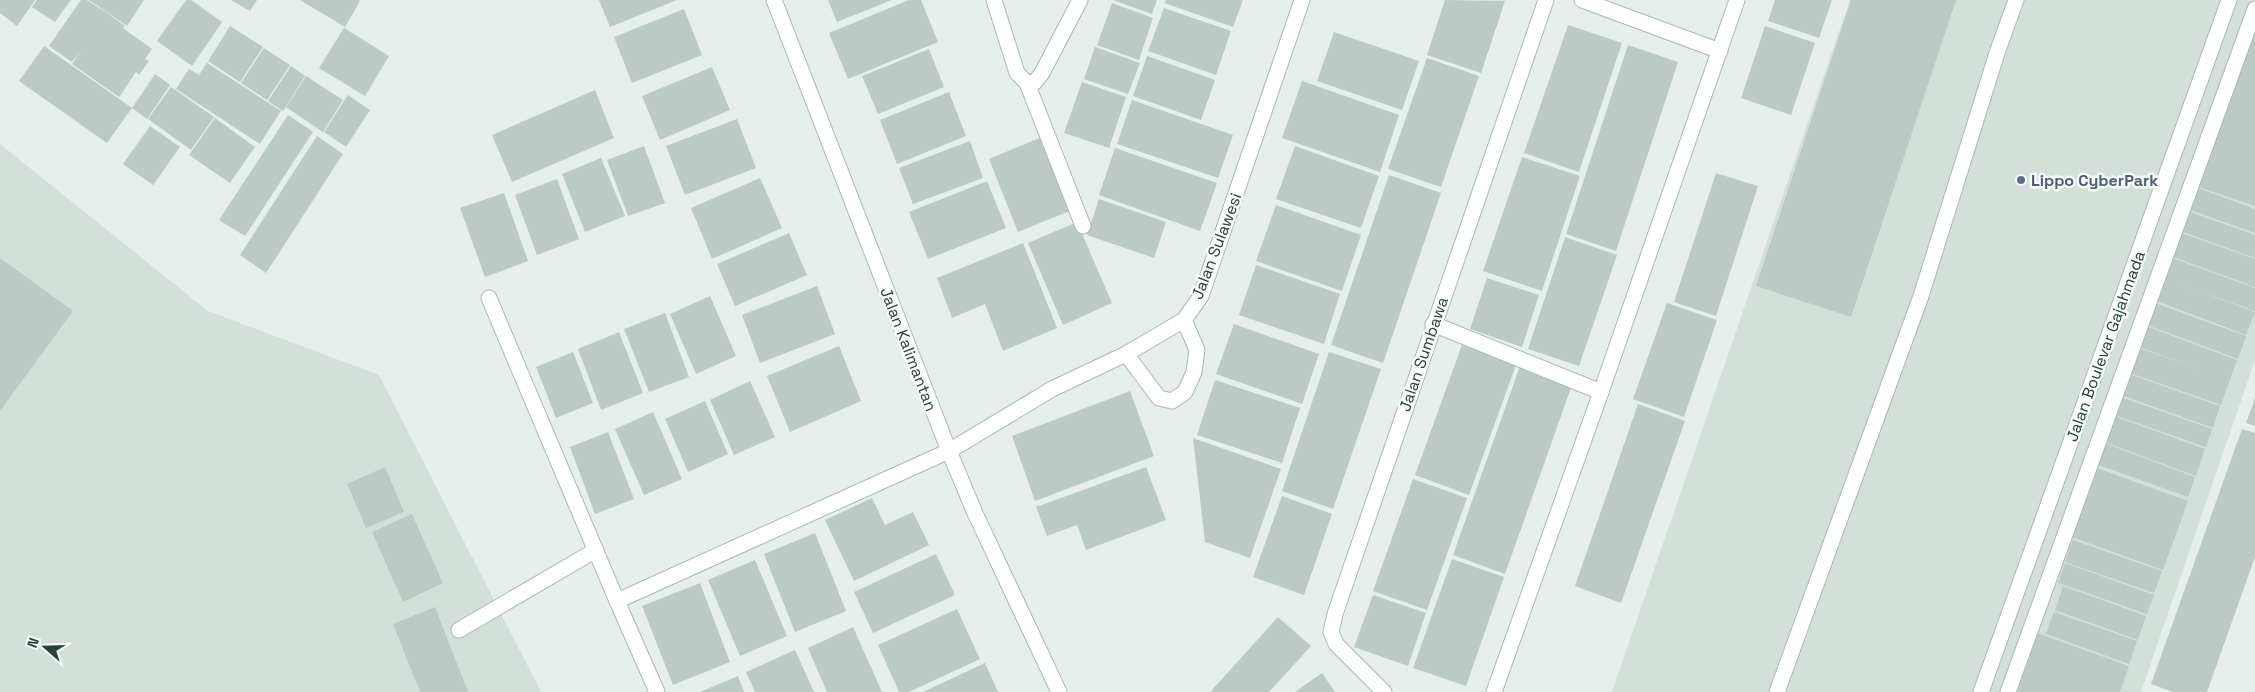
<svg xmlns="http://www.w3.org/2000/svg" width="2255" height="692" viewBox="0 0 2255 692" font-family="'Space Grotesk',sans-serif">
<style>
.built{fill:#d4dfda}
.building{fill:#bbcac4}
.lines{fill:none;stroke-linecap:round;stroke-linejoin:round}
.lane-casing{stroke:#a8b8b2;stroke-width:17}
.street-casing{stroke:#a8b8b2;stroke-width:17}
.lane{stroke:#fff;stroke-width:15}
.street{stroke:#fff;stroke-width:15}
.service-dot{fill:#5c6f8a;stroke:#f7fbf9;stroke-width:2}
.labels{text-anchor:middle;stroke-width:5;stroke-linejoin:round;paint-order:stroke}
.service-label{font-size:16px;font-weight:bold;fill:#4e5e75;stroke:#f7fbf9;text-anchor:start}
.street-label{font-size:16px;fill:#24423a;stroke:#f7fbf9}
</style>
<rect width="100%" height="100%" fill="#e6efeb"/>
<!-- built -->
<g class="built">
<polygon points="1850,0 2255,0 2255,360 2141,692 1612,692"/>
<polygon points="0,144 208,311 379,375 541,692 0,692"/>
</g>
<!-- building -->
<g class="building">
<polygon points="0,0 35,0 17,26 0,13"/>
<polygon points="37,0 71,0 55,22 32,7"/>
<polygon points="81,0 87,0 107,13 125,26 123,28 152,49 145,59 149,61 139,75 136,72 119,97 72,64 82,49 72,62 49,46"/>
<polygon points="89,0 144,0 127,26"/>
<polygon points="186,0 191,0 222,22 192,66 157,41"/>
<polygon points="231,0 257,0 250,11"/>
<polygon points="300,0 359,0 360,1 345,27"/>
<polygon points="599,0 677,0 610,27"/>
<polygon points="828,0 892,0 837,22"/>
<polygon points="909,0 921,0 938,42 848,79 829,33"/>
<polygon points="1113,0 1157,0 1152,14"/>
<polygon points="1166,0 1243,0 1233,27 1164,3"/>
<polygon points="1445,0 1505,1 1481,73 1427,55"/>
<polygon points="1775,0 1832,0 1819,38 1768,21"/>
<polygon points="1851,0 1956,0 1851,317 1756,286"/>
<polygon points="1112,3 1153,18 1139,60 1097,45"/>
<polygon points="1164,8 1231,31 1216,75 1148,51"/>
<polygon points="684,9 702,55 632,83 614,37"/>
<polygon points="1568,25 1622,43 1579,172 1524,153"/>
<polygon points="2255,25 2255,206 2198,187"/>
<polygon points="230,26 263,47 240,82 208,61"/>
<polygon points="1765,26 1815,43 1791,115 1741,98"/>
<polygon points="344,28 389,56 365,96 319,68"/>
<polygon points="1334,32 1419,61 1402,110 1317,81"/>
<polygon points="1628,45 1678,62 1616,251 1566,234"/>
<polygon points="44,46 132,108 107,143 19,81"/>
<polygon points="1095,47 1140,63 1128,94 1084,79"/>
<polygon points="264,48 290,65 267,100 241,83"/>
<polygon points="929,49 944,87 878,114 862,76"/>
<polygon points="1147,56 1215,80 1201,120 1133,96"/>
<polygon points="1427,58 1479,76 1441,187 1388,169"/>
<polygon points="207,63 281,111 260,144 176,89 189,69 199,75"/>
<polygon points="291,66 305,76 283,111 268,101"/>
<polygon points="712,67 730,110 660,140 642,96"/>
<polygon points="155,74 170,85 147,119 132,108"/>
<polygon points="306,76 343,100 323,132 286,107"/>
<polygon points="1302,81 1399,115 1380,172 1282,138"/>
<polygon points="1082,82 1126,97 1109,148 1064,133"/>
<polygon points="171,87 214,117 191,150 148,119"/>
<polygon points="595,90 614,138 512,182 492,135"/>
<polygon points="949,92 966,136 897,164 880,120"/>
<polygon points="348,95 370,110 346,147 324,132"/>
<polygon points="1132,100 1233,135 1218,178 1117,144"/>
<polygon points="288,115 313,132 245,236 219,220"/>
<polygon points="215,118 255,147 230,183 189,155"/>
<polygon points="737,119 756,168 685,195 666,146"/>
<polygon points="150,126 180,147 153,185 123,164"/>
<polygon points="317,136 343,154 266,273 240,255"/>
<polygon points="1042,137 1072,210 1018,232 989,159"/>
<polygon points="970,141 983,178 913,204 899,168"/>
<polygon points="644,146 665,203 628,216 607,160"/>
<polygon points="1295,146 1379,176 1361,228 1276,199"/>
<polygon points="1115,148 1217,183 1200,231 1099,195"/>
<polygon points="1522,157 1580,176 1542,291 1483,271"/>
<polygon points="601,158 625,216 585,232 562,174"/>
<polygon points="1716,173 1758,186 1716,316 1674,302"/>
<polygon points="1389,175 1441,193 1383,363 1331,345"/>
<polygon points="760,178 782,228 712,259 691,208"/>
<polygon points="557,179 579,239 537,255 515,195"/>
<polygon points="987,181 1006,228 928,259 909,212"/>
<polygon points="2198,188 2255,209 2255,233 2190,210"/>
<polygon points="504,193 528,261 485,277 460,208"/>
<polygon points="1099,199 1166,222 1154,258 1087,235"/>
<polygon points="1276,205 1361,235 1342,291 1256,261"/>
<polygon points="2190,212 2255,235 2255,258 2183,232"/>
<polygon points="1077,222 1112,303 1063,325 1028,243"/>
<polygon points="789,233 807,275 735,306 717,264"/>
<polygon points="2182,233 2255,259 2255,287 2173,257"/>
<polygon points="1565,237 1617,255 1579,366 1528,349"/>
<polygon points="1023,243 1057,328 1003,351 985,304 952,318 937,278"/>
<polygon points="0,258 73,311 0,411"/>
<polygon points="2172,258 2255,288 2255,311 2176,283 2255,312 2246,335 2157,301"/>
<polygon points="1256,265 1340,294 1324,344 1239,315"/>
<polygon points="1487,278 1539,295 1522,347 1470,329"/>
<polygon points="817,286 835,334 760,363 742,315"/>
<polygon points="710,296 736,356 696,374 670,314"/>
<polygon points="1667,303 1717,320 1684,417 1633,399"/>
<polygon points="2155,303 2246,336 2238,359 2147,325"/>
<polygon points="665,313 689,377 649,392 624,329"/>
<polygon points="1234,324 1319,354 1302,404 1216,374"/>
<polygon points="2146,326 2237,360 2221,405 2130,373 2139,348 2201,370 2139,347"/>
<polygon points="619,332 643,393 601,410 578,349"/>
<polygon points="1462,345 1516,365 1469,495 1415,475"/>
<polygon points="839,346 861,401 790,432 767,376"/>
<polygon points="573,352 593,403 556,418 536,367"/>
<polygon points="1329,352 1381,369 1333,509 1282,491"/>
<polygon points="1520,366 1572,385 1505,574 1453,555"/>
<polygon points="2129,374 2220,406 2213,428 2121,395"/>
<polygon points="1215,380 1300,408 1282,463 1197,435"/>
<polygon points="750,381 775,437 734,455 710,400"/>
<polygon points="1130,391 1154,456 1035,501 1012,436"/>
<polygon points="2121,397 2212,429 2206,447 2114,415"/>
<polygon points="2255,398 2255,426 2246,423"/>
<polygon points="705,401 728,454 688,472 665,419"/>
<polygon points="1638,404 1685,421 1621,603 1575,586"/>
<polygon points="653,412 682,479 644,495 615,429"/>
<polygon points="2114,416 2205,449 2196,476 2104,442"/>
<polygon points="2242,429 2255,433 2255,557 2207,692 2173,692 2151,684"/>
<polygon points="608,432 634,499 595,514 570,447"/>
<polygon points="1193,438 1281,469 1250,558 1205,542"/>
<polygon points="2104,443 2195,477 2188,497 2096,464"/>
<polygon points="385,467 404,512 366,528 347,484"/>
<polygon points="1146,467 1166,520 1086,550 1077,525 1047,536 1036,507"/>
<polygon points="2094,467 2188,501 2163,570 2069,536"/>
<polygon points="1413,479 1467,498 1427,610 1373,591"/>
<polygon points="1282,496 1332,514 1304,595 1253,577"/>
<polygon points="872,498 885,525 913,512 929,545 854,581 825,520"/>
<polygon points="412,514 443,583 403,602 372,532"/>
<polygon points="815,533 846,611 795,632 764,554"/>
<polygon points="2073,540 2162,571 2154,593 2065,562"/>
<polygon points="936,554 955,595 873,633 854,592"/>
<polygon points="1452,559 1504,577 1466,686 1413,668"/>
<polygon points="755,560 787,636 740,656 708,580"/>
<polygon points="2065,563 2154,595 2147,614 2058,583"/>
<polygon points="700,583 730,662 673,685 642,606"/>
<polygon points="2063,586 2146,616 2138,640 2055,610"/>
<polygon points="1373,595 1426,613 1408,666 1354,647"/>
<polygon points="435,607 468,692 420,692 393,624"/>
<polygon points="957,609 980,659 909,692 899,692 878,645"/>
<polygon points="2054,612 2137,641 2129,664 2046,634"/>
<polygon points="1278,617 1311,646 1269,692 1213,692 1211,691"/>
<polygon points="853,627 882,692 827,692 808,648"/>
<polygon points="2037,633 2129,666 2120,692 2016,692"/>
<polygon points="795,650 814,692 755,692 746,672"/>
<polygon points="985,663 998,692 923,692"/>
<polygon points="1322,673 1335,692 1295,692"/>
<polygon points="738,676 744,692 700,692"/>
</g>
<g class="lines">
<defs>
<g id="lane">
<polyline points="459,630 596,550"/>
<polyline points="2008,692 2255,9"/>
</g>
<g id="street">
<polyline points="774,0 949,451 975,513 1059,692"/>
<polyline points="994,0 1017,73 1027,83 1035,82 1042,73 1080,0"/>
<polyline points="1582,0 1720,51"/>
<polyline points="1027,83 1083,226"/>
<polyline points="489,298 617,601 949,451 1052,389 1126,354 1184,320 1201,296 1302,0"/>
<polyline points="1433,324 1601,392"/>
<polyline points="1126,354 1159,398 1172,401 1185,392 1194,372 1197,350 1184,320"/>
<polyline points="617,601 657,692"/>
<polyline points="1384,692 1336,644 1331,632 1335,614 1546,0"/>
<polyline points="1494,692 1601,392 1737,0"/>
<polyline points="1777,692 1921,296 1997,53 2016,0"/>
<polyline points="1981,692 2229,0"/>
</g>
</defs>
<!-- lane casing -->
<use href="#lane" class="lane-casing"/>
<!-- street casing -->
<use href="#street" class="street-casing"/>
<!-- lane -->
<use href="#lane" class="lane"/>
<!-- street -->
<use href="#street" class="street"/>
</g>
<!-- markers -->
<circle class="service-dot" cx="2021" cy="180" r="5"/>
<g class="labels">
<!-- service labels -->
<g class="service-label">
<text x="2031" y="186">Lippo CyberPark</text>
</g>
<!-- street labels -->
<g class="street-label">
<text transform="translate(1216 246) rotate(-69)" y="6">Jalan Sulawesi</text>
<text transform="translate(2105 346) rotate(-70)" y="6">Jalan Boulevar Gajahmada</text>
<text transform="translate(909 349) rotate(69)" y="6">Jalan Kalimantan</text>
<text transform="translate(1423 354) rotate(-71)" y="6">Jalan Sumbawa</text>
</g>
</g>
<!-- north arrow -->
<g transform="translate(45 647) rotate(290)" stroke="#f7fbf9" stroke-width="4" paint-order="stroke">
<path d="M0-4L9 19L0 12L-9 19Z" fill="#24423a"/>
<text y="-8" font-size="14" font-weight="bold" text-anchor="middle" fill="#24423a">N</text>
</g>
</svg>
